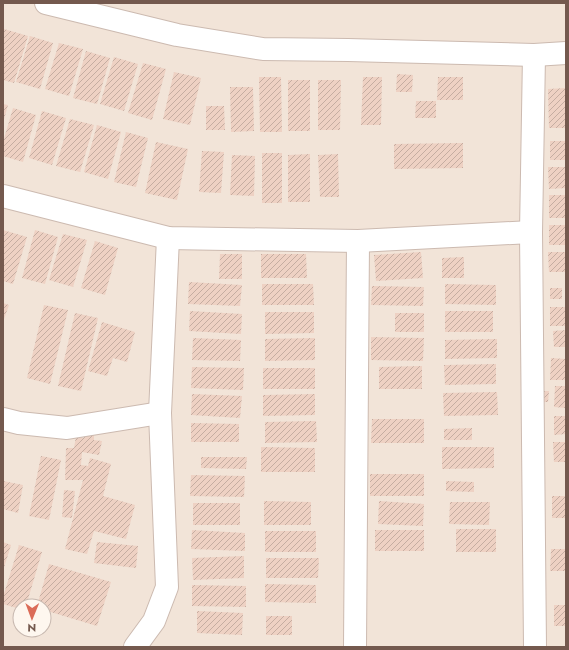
<svg xmlns="http://www.w3.org/2000/svg" width="569" height="650" viewBox="0 0 569 650" font-family="Jost,sans-serif">
<style>
.residential{fill:#f2e4d8;fill-rule:evenodd}
.building{fill:url(#building-hatch)}
.lines{fill:none;stroke-linecap:round;stroke-linejoin:round}
.minor-casing{stroke:#ccbab0;stroke-width:24}
.minor{stroke:#fff;stroke-width:22}
</style>
<defs>
<pattern id="building-hatch" width="6" height="6" patternUnits="userSpaceOnUse"><rect width="6" height="6" fill="#eed1c3"/><path d="M-1 1l2-2M0 6l6-6M5 7l2-2" fill="none" stroke="#c5ada1"/></pattern>
</defs>
<rect width="100%" height="100%" fill="#fbf3e9"/>
<!-- residential -->
<path class="residential" d="M3 3H566V647H3ZM20 606H44V630H20Z"/>
<!-- building -->
<g class="building">
<polygon points="4,29 28,36 14,83 3,80"/>
<polygon points="30,36 53,43 40,89 16,82"/>
<polygon points="59,43 83,49 69,96 45,89"/>
<polygon points="86,51 110,58 97,104 73,98"/>
<polygon points="114,57 138,64 124,111 100,104"/>
<polygon points="143,63 166,69 152,120 128,113"/>
<polygon points="174,72 201,78 190,125 163,119"/>
<polygon points="397,74 413,75 412,92 396,92"/>
<polygon points="259,77 281,77 282,132 260,132"/>
<polygon points="363,77 382,77 381,125 361,125"/>
<polygon points="438,77 463,77 463,100 437,100"/>
<rect x="288" y="80" width="22" height="51"/>
<polygon points="318,80 341,80 340,130 318,130"/>
<polygon points="230,87 253,87 254,131 231,132"/>
<polygon points="566,88 566,128 549,128 548,89"/>
<polygon points="416,101 436,101 436,118 415,118"/>
<polygon points="3,104 8,105 3,123"/>
<polygon points="206,106 224,106 225,130 206,130"/>
<polygon points="13,108 36,115 23,162 3,156 3,142"/>
<polygon points="42,111 66,118 52,165 29,158"/>
<polygon points="70,119 94,125 80,172 56,166"/>
<polygon points="97,125 121,132 108,179 84,172"/>
<polygon points="126,132 148,138 136,187 114,182"/>
<rect x="550" y="141" width="16" height="19"/>
<polygon points="156,142 188,149 177,200 145,193"/>
<polygon points="463,143 463,168 394,169 394,144"/>
<polygon points="202,151 224,152 221,193 199,192"/>
<rect x="262" y="153" width="20" height="50"/>
<polygon points="310,154 310,202 288,202 288,155"/>
<polygon points="338,154 339,197 320,197 318,155"/>
<polygon points="232,155 255,156 254,196 230,195"/>
<polygon points="548,167 566,167 566,188 549,189"/>
<rect x="549" y="195" width="17" height="23"/>
<rect x="549" y="225" width="17" height="20"/>
<polygon points="3,230 27,237 13,284 3,281"/>
<polygon points="35,230 58,237 45,284 22,278"/>
<polygon points="63,234 87,240 73,287 49,280"/>
<polygon points="95,241 118,248 105,295 81,288"/>
<polygon points="421,252 423,278 376,281 374,255"/>
<polygon points="548,252 566,252 566,272 549,272"/>
<polygon points="220,254 242,254 242,279 219,279"/>
<polygon points="261,254 306,254 307,278 261,278"/>
<polygon points="464,257 464,278 442,278 442,258"/>
<polygon points="189,282 242,285 240,306 188,304"/>
<polygon points="262,284 313,284 314,305 262,305"/>
<polygon points="445,284 496,285 496,305 445,304"/>
<polygon points="372,286 424,287 423,306 371,305"/>
<rect x="550" y="288" width="12" height="11"/>
<polygon points="3,303 9,305 3,322"/>
<polygon points="44,305 68,310 50,384 27,378"/>
<rect x="550" y="307" width="16" height="19"/>
<polygon points="190,311 242,314 241,334 189,331"/>
<rect x="445" y="311" width="48" height="21"/>
<polygon points="265,312 314,312 314,333 265,334"/>
<polygon points="75,313 98,318 81,391 58,386"/>
<rect x="395" y="313" width="29" height="19"/>
<polygon points="102,322 135,332 127,362 113,358 107,376 88,371"/>
<polygon points="566,330 566,347 554,347 553,331"/>
<polygon points="371,337 424,338 423,361 371,360"/>
<polygon points="193,338 241,340 240,361 192,360"/>
<polygon points="315,338 315,360 265,361 265,339"/>
<polygon points="497,339 497,358 445,359 445,340"/>
<polygon points="551,358 566,359 566,380 550,380"/>
<polygon points="496,364 496,384 445,385 444,365"/>
<polygon points="422,366 422,389 379,389 379,367"/>
<polygon points="192,367 244,368 243,390 191,388"/>
<rect x="263" y="368" width="52" height="21"/>
<polygon points="555,386 566,386 566,408 554,407"/>
<polygon points="535,391 549,391 548,402 535,402"/>
<polygon points="497,392 498,415 444,416 443,393"/>
<polygon points="192,394 242,396 240,418 191,415"/>
<polygon points="315,394 315,415 263,416 263,395"/>
<polygon points="554,416 566,416 566,434 554,435"/>
<polygon points="372,419 424,419 424,443 371,443"/>
<polygon points="316,421 317,442 265,443 265,422"/>
<polygon points="191,423 239,424 239,442 191,442"/>
<polygon points="85,424 94,424 94,440 102,441 99,455 82,452 81,465 88,466 90,458 111,464 103,496 135,505 126,539 94,531 87,554 65,549 83,480 65,480 66,448 74,448 76,436 84,438"/>
<polygon points="472,428 472,440 444,440 444,429"/>
<polygon points="553,442 566,442 566,462 554,462"/>
<polygon points="261,447 315,448 315,472 261,472"/>
<polygon points="442,447 494,447 494,468 442,469"/>
<polygon points="41,456 61,460 49,520 29,516"/>
<polygon points="201,457 247,457 246,469 201,468"/>
<rect x="370" y="474" width="54" height="22"/>
<polygon points="191,475 245,476 244,497 190,496"/>
<polygon points="3,481 23,485 18,513 3,509"/>
<polygon points="446,481 474,482 474,492 446,491"/>
<polygon points="64,490 75,491 72,518 62,517"/>
<rect x="552" y="496" width="14" height="22"/>
<polygon points="264,501 311,502 311,525 264,525"/>
<polygon points="379,501 424,504 423,526 378,524"/>
<polygon points="450,502 490,502 489,525 449,524"/>
<rect x="193" y="503" width="47" height="22"/>
<rect x="456" y="529" width="40" height="23"/>
<polygon points="192,530 245,533 245,551 191,549"/>
<rect x="375" y="530" width="49" height="21"/>
<rect x="265" y="531" width="51" height="21"/>
<polygon points="3,542 11,545 3,571"/>
<polygon points="97,542 138,546 136,568 94,563"/>
<polygon points="19,545 42,552 26,606 20,606 20,609 3,604 3,597"/>
<polygon points="551,549 566,549 566,571 550,571"/>
<polygon points="244,556 244,578 193,580 192,558"/>
<polygon points="266,558 319,558 318,578 266,578"/>
<polygon points="49,564 111,582 97,626 44,610 44,606 37,606"/>
<polygon points="265,584 316,585 316,603 265,602"/>
<polygon points="192,585 246,586 246,607 192,606"/>
<rect x="554" y="605" width="12" height="21"/>
<polygon points="197,611 243,613 242,635 197,633"/>
<rect x="266" y="616" width="26" height="19"/>
</g>
<g class="lines">
<defs>
<g id="minor">
<polyline points="46,3 177,35 263,49 348,50 534,55 566,53"/>
<polyline points="534,55 531,232 535,647"/>
<polyline points="3,196 168,238 358,241 531,232"/>
<polyline points="3,419 19,423 67,428 160,413"/>
<polyline points="135,647 154,621 167,587 160,413 168,238"/>
<polyline points="355,647 358,241"/>
</g>
</defs>
<!-- minor casing -->
<use href="#minor" class="minor-casing"/>
<!-- minor -->
<use href="#minor" class="minor"/>
</g>
<!-- border -->
<rect width="569" height="650" fill="none" stroke="#74594e" stroke-width="8"/>
<!-- north arrow -->
<g transform="translate(32 618) rotate(181)"><circle r="19" fill="#fef7ef" stroke="#c7b8af"/>
<path d="M0-3L7 15L0 10L-7 15Z" fill="#db6c58"/>
<text y="-6" font-size="11" font-weight="bold" text-anchor="middle" fill="#74594e">N</text>
</g>
</svg>
